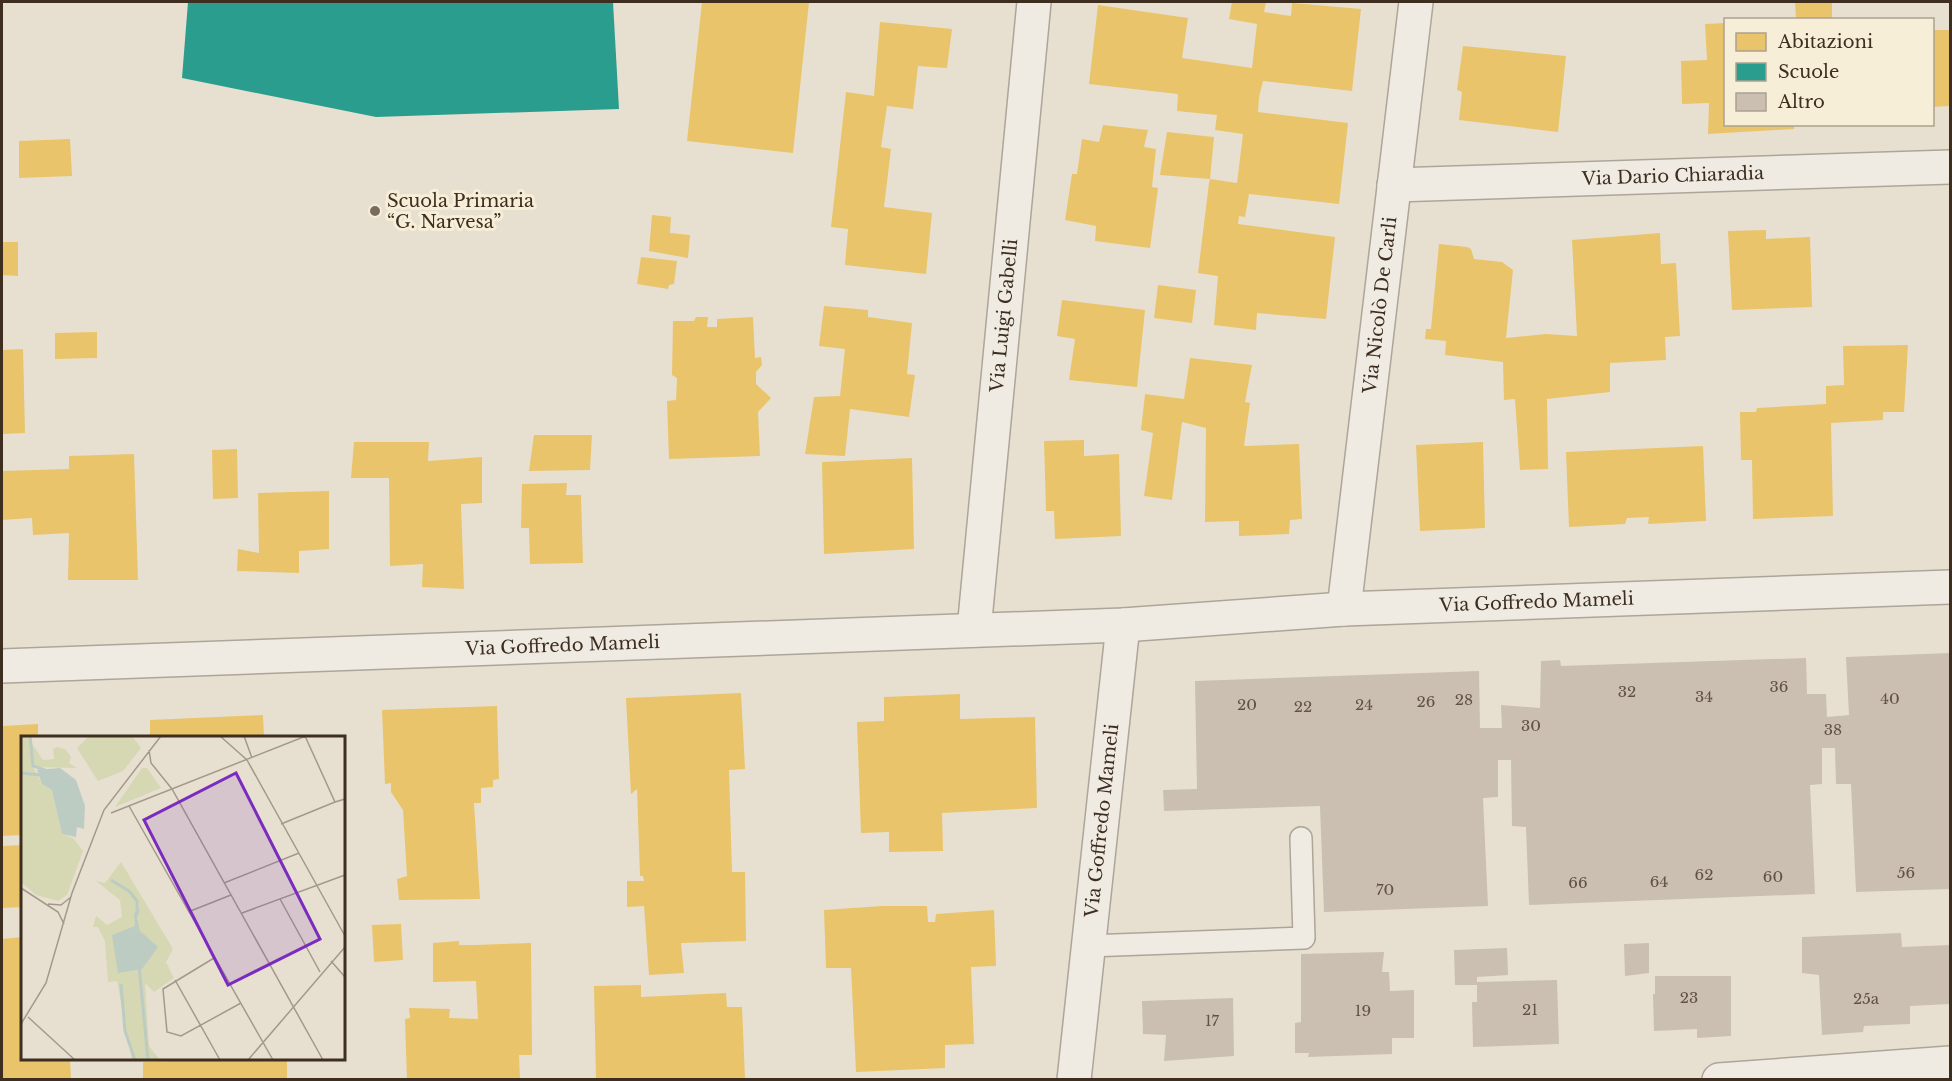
<svg xmlns="http://www.w3.org/2000/svg" width="1952" height="1081" viewBox="0 0 1952 1081" font-family="'Libre Baskerville',serif">
<style>
.homes{fill:#e9c46a}
.schools{fill:#2a9d8f}
.building{fill:#cbbfb2}
.lines{fill:none;stroke-linecap:round;stroke-linejoin:round}
.service-casing{stroke:#ada599;stroke-width:24}
.minor-casing{stroke:#ada599;stroke-width:36}
.service{stroke:#efebe3;stroke-width:21}
.minor{stroke:#efebe3;stroke-width:33}
.poi-dot{fill:#786c5e;stroke:#f7eed8;stroke-width:2}
.labels{text-anchor:middle;stroke-width:6;stroke-linejoin:round;paint-order:stroke}
.number-label{font-size:15px;fill:#605244}
.street-label{font-size:18px;fill:#3d2e20;stroke:#f7eed8}
.poi-label{font-size:18px;fill:#3d2e20;stroke:#f7eed8;text-anchor:start}
.inset-river{fill:none;stroke:#bcccc2;stroke-width:3}
.inset-road{fill:none;stroke:#a3998a;stroke-width:1.5}
.view{fill:#7b2cbf;fill-opacity:0.15;stroke:#7b2cbf;stroke-width:3}
.inset-edge{fill:none;stroke:#3d2e20;stroke-width:3}
</style>
<rect width="100%" height="100%" fill="#e7e0d1"/>
<!-- homes -->
<g class="homes">
<polygon points="702,2 809,2 793,153 687,141"/>
<polygon points="1232,2 1266,2 1264,12 1291,16 1292,3 1361,9 1352,91 1263,81 1259,97 1258,112 1348,123 1339,204 1249,194 1245,217 1239,216 1238,224 1335,237 1326,319 1257,313 1256,330 1214,325 1218,276 1198,273 1209,183 1210,179 1237,183 1243,134 1215,130 1217,115 1177,111 1178,94 1089,84 1098,5 1188,18 1182,58 1252,68 1257,24 1229,19"/>
<polygon points="1795,2 1832,2 1832,20 1796,20"/>
<polygon points="880,22 952,29 947,68 918,66 913,109 887,106 881,147 891,149 884,207 932,213 926,274 845,265 848,229 831,227 846,92 874,96"/>
<polygon points="1725,23 1725,124 1794,124 1794,129 1708,134 1709,103 1682,104 1681,61 1707,60 1705,24"/>
<polygon points="1932,30 1949,30 1950,106 1932,107"/>
<polygon points="1463,46 1566,56 1558,132 1459,120 1462,92 1457,90"/>
<polygon points="1103,125 1148,130 1144,147 1156,149 1152,187 1158,188 1150,248 1095,241 1096,226 1065,220 1072,174 1077,174 1082,139 1099,142"/>
<polygon points="1167,132 1214,137 1210,179 1160,175"/>
<polygon points="70,139 72,176 19,178 19,141"/>
<polygon points="652,215 671,217 670,233 690,235 688,258 649,251"/>
<polygon points="1766,230 1766,239 1810,237 1812,307 1732,310 1728,231"/>
<polygon points="1660,233 1661,264 1676,263 1680,336 1665,337 1666,360 1610,363 1610,392 1547,399 1548,469 1520,470 1515,399 1504,400 1503,362 1445,355 1446,341 1425,339 1426,329 1431,329 1439,244 1467,247 1471,249 1474,259 1502,262 1513,270 1506,338 1546,334 1577,336 1572,240"/>
<polygon points="2,242 18,242 18,276 2,275"/>
<polygon points="641,257 677,261 674,284 669,285 668,289 637,284"/>
<polygon points="1158,285 1196,290 1192,323 1154,318"/>
<polygon points="1062,300 1145,310 1137,387 1069,380 1075,339 1057,336"/>
<polygon points="824,306 868,310 868,317 912,323 907,374 915,375 909,417 850,409 845,456 805,454 814,397 840,396 845,349 819,346"/>
<polygon points="696,317 708,317 707,327 717,327 717,319 753,317 755,358 761,357 762,365 756,372 756,384 771,398 758,412 760,456 669,459 667,401 676,400 677,378 672,375 673,321 694,321"/>
<polygon points="97,332 97,358 55,359 55,333"/>
<polygon points="1908,345 1904,412 1883,412 1883,420 1831,423 1833,516 1753,519 1752,460 1741,460 1740,412 1756,412 1757,408 1826,404 1826,386 1844,385 1843,346"/>
<polygon points="23,349 25,433 2,434 2,350"/>
<polygon points="1190,358 1252,365 1245,402 1250,403 1244,446 1299,444 1302,519 1290,520 1289,534 1239,536 1239,521 1205,522 1206,428 1182,422 1172,500 1144,496 1153,433 1141,430 1145,394 1184,399"/>
<polygon points="534,435 592,435 590,470 529,471"/>
<polygon points="1084,440 1084,456 1119,454 1121,536 1055,539 1054,511 1046,511 1044,441"/>
<polygon points="354,442 429,442 428,461 482,457 482,503 461,504 464,589 422,587 423,564 390,566 389,478 351,478"/>
<polygon points="1483,442 1485,528 1420,531 1416,445"/>
<polygon points="1703,446 1706,521 1648,524 1649,517 1627,518 1625,524 1569,527 1566,452"/>
<polygon points="237,449 238,498 213,499 212,450"/>
<polygon points="134,454 138,580 68,580 69,533 33,535 32,518 2,520 2,471 69,469 69,456"/>
<polygon points="912,458 914,549 824,554 822,462"/>
<polygon points="567,483 566,495 581,495 583,563 530,564 529,528 521,528 522,484"/>
<polygon points="329,491 329,549 299,551 299,573 237,571 238,549 259,553 258,493"/>
<polygon points="741,693 745,769 729,770 732,872 745,872 746,941 681,943 684,973 649,975 644,906 627,907 627,881 644,881 643,876 640,876 637,789 631,794 626,698"/>
<polygon points="960,694 960,719 1035,717 1037,808 942,813 943,851 889,852 889,832 861,833 857,722 884,721 884,697"/>
<polygon points="497,706 499,779 493,780 493,787 481,788 481,803 474,803 480,899 399,900 397,879 407,876 403,810 391,792 391,783 385,784 382,710"/>
<polygon points="263,715 264,738 150,738 150,720"/>
<polygon points="38,724 38,738 22,738 22,835 2,836 2,726"/>
<polygon points="22,845 22,907 2,908 2,846"/>
<polygon points="882,906 927,906 928,922 935,922 936,914 994,910 996,966 971,967 974,1044 945,1045 945,1068 856,1072 851,968 826,968 824,910"/>
<polygon points="401,924 403,960 374,962 372,925"/>
<polygon points="22,937 22,1059 70,1059 71,1080 2,1080 2,939"/>
<polygon points="459,941 459,945 474,945 531,943 532,1055 519,1055 520,1080 407,1080 405,1019 410,1018 409,1008 450,1009 449,1018 478,1019 476,981 433,982 433,943"/>
<polygon points="641,985 641,997 726,993 727,1007 742,1007 745,1079 596,1080 594,986"/>
<polygon points="173,1059 287,1059 287,1080 143,1080 143,1062 173,1061"/>
</g>
<!-- schools -->
<polygon class="schools" points="188,2 613,2 619,109 376,117 182,78"/>
<!-- building -->
<g class="building">
<polygon points="1950,653 1950,889 1856,892 1851,784 1836,784 1835,748 1822,748 1822,784 1810,785 1815,894 1529,905 1526,827 1512,826 1511,760 1498,760 1498,797 1483,798 1488,906 1324,912 1320,806 1164,811 1163,790 1197,789 1195,681 1479,671 1480,728 1502,728 1501,705 1540,708 1541,661 1560,660 1561,666 1806,658 1807,694 1826,694 1827,717 1849,715 1846,657"/>
<polygon points="1901,933 1902,947 1950,945 1950,1004 1910,1006 1910,1024 1864,1026 1863,1032 1822,1035 1819,975 1802,973 1802,937"/>
<polygon points="1649,943 1649,973 1625,976 1624,944"/>
<polygon points="1507,948 1508,975 1477,977 1477,982 1557,980 1559,1044 1473,1047 1472,1002 1477,1002 1477,985 1455,985 1454,950"/>
<polygon points="1384,952 1382,972 1389,972 1390,991 1414,990 1414,1038 1392,1038 1392,1054 1308,1057 1309,1053 1295,1053 1295,1023 1301,1022 1301,954"/>
<polygon points="1655,976 1731,976 1731,1036 1697,1038 1697,1029 1654,1031 1653,994 1655,994"/>
<polygon points="1233,998 1234,1056 1164,1061 1166,1035 1143,1034 1142,1001"/>
</g>
<g class="lines">
<defs>
<polyline id="service" points="1088,946 1304,938 1301,838"/>
<g id="minor">
<path id="s1" d="M1394 185 1950 167"/>
<path id="s2" d="M1344 609 1416 2"/>
<path id="s3" d="M974 630 1034 2"/>
<path id="s4" d="M2 666 1123 625 1344 609 1950 587"/>
<path id="s5" d="M1074 1080 1123 625"/>
<polyline points="1719,1080 1950,1063"/>
</g>
</defs>
<!-- service casing -->
<use href="#service" class="service-casing"/>
<!-- minor casing -->
<use href="#minor" class="minor-casing"/>
<!-- service -->
<use href="#service" class="service"/>
<!-- minor -->
<use href="#minor" class="minor"/>
</g>
<!-- markers -->
<circle class="poi-dot" cx="375" cy="211" r="6"/>
<g class="labels">
<!-- number labels -->
<g class="number-label">
<text x="1779" y="692">36</text>
<text x="1627" y="697">32</text>
<text x="1704" y="702">34</text>
<text x="1890" y="704">40</text>
<text x="1464" y="705">28</text>
<text x="1426" y="707">26</text>
<text x="1247" y="710">20</text>
<text x="1364" y="710">24</text>
<text x="1303" y="712">22</text>
<text x="1531" y="731">30</text>
<text x="1833" y="735">38</text>
<text x="1906" y="878">56</text>
<text x="1704" y="880">62</text>
<text x="1773" y="882">60</text>
<text x="1659" y="887">64</text>
<text x="1578" y="888">66</text>
<text x="1385" y="895">70</text>
<text x="1689" y="1003">23</text>
<text x="1866" y="1004">25a</text>
<text x="1530" y="1015">21</text>
<text x="1363" y="1016">19</text>
<text x="1212" y="1026">17</text>
</g>
<!-- street labels -->
<g class="street-label">
<text dy="6" stroke="none"><textPath href="#s1" startOffset="279">Via Dario Chiaradia</textPath></text>
<text dy="6" stroke="none"><textPath href="#s2" startOffset="306">Via Nicolò De Carli</textPath></text>
<text dy="6" stroke="none"><textPath href="#s3" startOffset="316">Via Luigi Gabelli</textPath></text>
<text dy="6" stroke="none"><textPath href="#s4" startOffset="1536">Via Goffredo Mameli</textPath></text>
<text dy="6" stroke="none"><textPath href="#s4" startOffset="561">Via Goffredo Mameli</textPath></text>
<text dy="6" stroke="none"><textPath href="#s5" startOffset="261">Via Goffredo Mameli</textPath></text>
</g>
<!-- poi labels -->
<g class="poi-label">
<text x="387" y="207">Scuola Primaria<tspan x="387" dy="21">“G. Narvesa”</tspan></text>
</g>
</g>
<!-- overview -->
<g transform="translate(21 736)">
<rect width="324" height="324" fill="#e7e0d1"/>
<path d="M0 0H10L9 5 22 24 33 23 32 13 36 11 44 13 50 21 48 27 56 32 12 31 21 48 31 54 41 98 52 102 62 115 46 159 37 165 15 159 0 146ZM68 0H111L120 12 102 35 77 45 56 12ZM121 32H126L140 52 94 71ZM100 126 152 213 145 226 153 242 133 256 124 247 128 310 139 324H111L96 245 87 246 84 205 77 191H72L75 180 86 189 101 181 99 164 75 145 84 147Z" fill="#d6d7b3"/>
<path d="M39 32 55 44 64 70 63 93 56 91 55 101 41 98 31 54 21 48 16 34ZM119 172 116 182 119 195 137 211 121 233 97 237 91 199 114 190 113 178Z" fill="#bcccc2"/>
<path class="inset-river" d="M9 0 12 30 24 34M0 37 20 39M90 144 108 155 116 165V178M118 229 127 324M100 248 104 295 114 324"/>
<path class="inset-road" d="M199 0 226 24 324 200M223 0 231 22M284 0 314 66 324 63M128 14 130 27 151 53 302 324M108 70 252 324M90 77 285 0M260 88 314 66M203 147 278 117M0 152 37 176 43 188M259 163 299 236M27 168 40 169 50 161M167 176 210 159M221 177 324 139M193 222 142 253 146 296 160 300 220 267M310 225 324 241M154 244 199 324M7 281 54 324M0 288 25 247 51 157 83 74 140 0M227 324 324 211"/>
<path class="view" d="M215 37 299 203 207 249 123 84Z"/>
<rect width="324" height="324" class="inset-edge"/>
</g>
<!-- border -->
<rect width="1952" height="1081" fill="none" stroke="#3d2e20" stroke-width="6"/>
<!-- legend -->
<rect x="1724" y="18" width="210" height="108" fill="#f7eed8" stroke="#ada18e" stroke-width="1.5"/>
<rect x="1736" y="33" width="30" height="18" fill="#e9c46a" stroke="#ada18e" stroke-width="1.5"/>
<text x="1778" y="48" font-size="18" fill="#3d2e20">Abitazioni</text>
<rect x="1736" y="63" width="30" height="18" fill="#2a9d8f" stroke="#ada18e" stroke-width="1.5"/>
<text x="1778" y="78" font-size="18" fill="#3d2e20">Scuole</text>
<rect x="1736" y="93" width="30" height="18" fill="#cbbfb2" stroke="#ada18e" stroke-width="1.5"/>
<text x="1778" y="108" font-size="18" fill="#3d2e20">Altro</text>
</svg>
